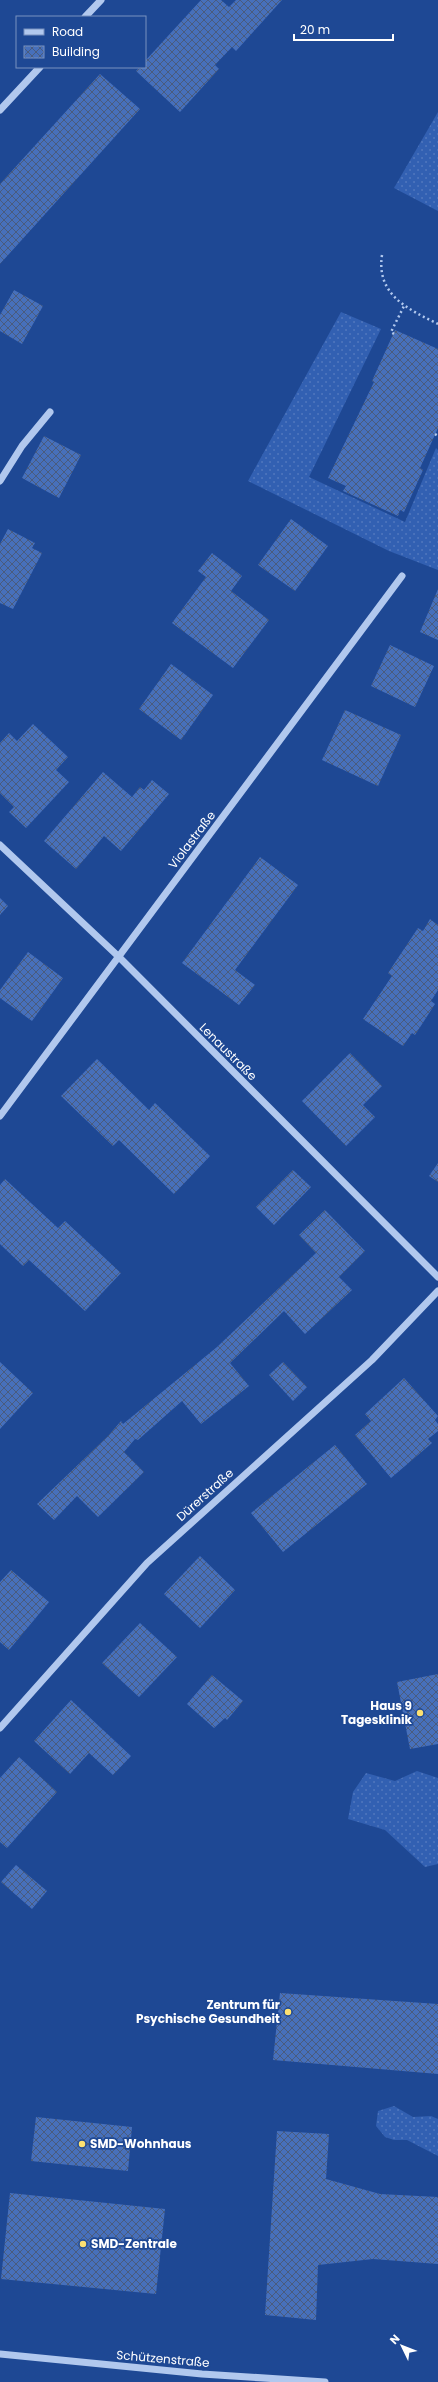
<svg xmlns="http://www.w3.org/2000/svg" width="438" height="2382" viewBox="0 0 438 2382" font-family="Poppins,sans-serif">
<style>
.grass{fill:url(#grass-dots)}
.building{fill:url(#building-cross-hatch)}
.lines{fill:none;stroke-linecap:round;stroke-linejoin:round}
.path{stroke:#b1c8ee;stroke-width:2.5;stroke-dasharray:2 3;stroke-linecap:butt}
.minor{stroke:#b1c8ee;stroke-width:7}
.poi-dot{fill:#fce071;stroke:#1e4894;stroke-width:1.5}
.labels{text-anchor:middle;stroke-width:3.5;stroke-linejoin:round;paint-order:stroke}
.street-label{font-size:12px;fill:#fff;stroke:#1e4894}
.poi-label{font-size:12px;font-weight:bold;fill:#fff;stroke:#1e4894;text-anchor:end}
</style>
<defs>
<pattern id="grass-dots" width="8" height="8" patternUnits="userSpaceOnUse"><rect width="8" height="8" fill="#3260b2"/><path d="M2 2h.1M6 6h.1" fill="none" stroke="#5178be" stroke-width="1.8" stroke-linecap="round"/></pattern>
<pattern id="building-cross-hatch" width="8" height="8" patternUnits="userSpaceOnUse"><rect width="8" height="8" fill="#4770bb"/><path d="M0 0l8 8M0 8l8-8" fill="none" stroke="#4a5c7e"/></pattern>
</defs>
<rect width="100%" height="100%" fill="#1e4894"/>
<!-- grass -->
<g class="grass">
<polygon points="438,112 438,211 394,188"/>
<polygon points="341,312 381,329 309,477 405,522 436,448 438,450 438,570 389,551 248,481"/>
<polygon points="417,1771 438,1778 438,1864 425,1867 385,1830 348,1819 353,1792 366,1773 395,1781"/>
<polygon points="394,2106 413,2117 431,2116 438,2119 438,2156 407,2140 394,2140 385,2137 376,2126 378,2111"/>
</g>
<!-- building -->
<g class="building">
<polygon points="201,0 221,0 229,7 236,0 282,0 236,51 232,47 215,65 219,69 180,112 136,71 140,67 145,67 145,61"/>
<polygon points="100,74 140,109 0,264 0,184"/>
<polygon points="14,290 43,306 22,344 0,331 0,315"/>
<polygon points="395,330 438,349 438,428 420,468 423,470 404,512 400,510 398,516 343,491 346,486 328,478 374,382 372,381"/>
<polygon points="44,436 81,455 59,498 22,478"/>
<polygon points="291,519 328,546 295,591 258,565"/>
<polygon points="8,529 35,543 32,548 42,553 13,609 0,603 0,544"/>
<polygon points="212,553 242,576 231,591 269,620 233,668 172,623 206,577 198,571"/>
<polygon points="438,589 438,640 420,632"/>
<polygon points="390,645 434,666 415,707 371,686"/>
<polygon points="171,664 213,695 181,740 139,709"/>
<polygon points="345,710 401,735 378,786 322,760"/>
<polygon points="33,724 68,757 56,770 69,782 26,828 9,812 14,807 0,793 0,743 9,733 17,741"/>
<polygon points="103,772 132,797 140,787 144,790 152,780 169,794 121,851 104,836 76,869 44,841"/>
<polygon points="260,857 298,885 235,970 255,985 239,1005 182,963"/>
<polygon points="0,898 8,906 0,915"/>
<polygon points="430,919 438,925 438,990 431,1001 435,1004 415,1035 412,1033 403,1046 363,1019 392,976 388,973 418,928 423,931"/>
<polygon points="28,952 63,978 32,1021 0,998 0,990"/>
<polygon points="350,1053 382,1086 363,1105 375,1117 346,1146 302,1101"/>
<polygon points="97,1059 149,1110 155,1103 210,1156 174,1194 119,1140 113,1146 61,1096"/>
<polygon points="438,1163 438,1182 429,1176"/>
<polygon points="293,1170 311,1187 274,1225 256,1207"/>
<polygon points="5,1179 58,1228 65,1221 121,1273 85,1311 29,1260 23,1266 0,1244 0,1185"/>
<polygon points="325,1210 365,1251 339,1277 352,1290 305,1334 284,1311 230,1363 249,1386 201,1424 182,1401 138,1440 135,1439 124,1452 144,1472 98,1517 77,1496 54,1520 37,1504 108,1436 121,1421 123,1424 217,1347 316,1253 299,1235"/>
<polygon points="0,1362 33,1393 0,1429"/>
<polygon points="283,1362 307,1387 293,1401 269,1375"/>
<polygon points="404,1378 438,1416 435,1420 438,1424 438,1431 428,1439 432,1443 391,1478 355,1435 371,1421 365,1414"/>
<polygon points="335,1445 367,1484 283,1552 251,1513"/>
<polygon points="200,1556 235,1590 200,1628 164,1594"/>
<polygon points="11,1570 49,1602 9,1650 0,1642 0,1582"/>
<polygon points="140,1623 177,1657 139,1697 102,1663"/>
<polygon points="438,1674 438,1744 410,1749 397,1682"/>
<polygon points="212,1675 243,1701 227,1720 225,1718 214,1728 187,1704"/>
<polygon points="71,1700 131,1756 113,1775 89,1753 70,1774 34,1741"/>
<polygon points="19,1757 57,1792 7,1848 0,1842 0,1778"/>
<polygon points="16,1865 47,1891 32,1909 1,1882"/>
<polygon points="280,1993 438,2004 438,2074 273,2060"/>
<polygon points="36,2117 132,2127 128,2171 31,2161"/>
<polygon points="277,2131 329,2134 326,2179 380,2194 438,2197 438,2264 373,2259 318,2265 316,2320 265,2315"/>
<polygon points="10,2193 165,2209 156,2294 1,2279"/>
</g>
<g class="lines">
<!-- path -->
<g class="path">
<path d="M382 255C376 295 408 309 438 324"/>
<polyline points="394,334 391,332 404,306"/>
<polyline points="435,434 438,436"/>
</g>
<!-- minor -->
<g class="minor">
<polyline points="85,17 101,0"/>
<polyline points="0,110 40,67"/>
<polyline points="0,481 22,446 50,412"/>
<polyline points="0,845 119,957 438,1277"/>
<polyline points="0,1116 402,576"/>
<polyline points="0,1728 147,1563 372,1360 438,1291"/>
<polyline points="0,2354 202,2374 325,2382"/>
</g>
</g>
<!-- markers -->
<g class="poi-dot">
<circle cx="420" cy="1713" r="4"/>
<circle cx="288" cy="2012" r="4"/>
<circle cx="82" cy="2144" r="4"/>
<circle cx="83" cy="2244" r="4"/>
</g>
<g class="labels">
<!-- street labels -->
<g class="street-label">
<text transform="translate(192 840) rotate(-53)" y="4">Violastraße</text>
<text transform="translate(228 1052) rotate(45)" y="4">Lenaustraße</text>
<text transform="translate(205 1495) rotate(-42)" y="4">Dürerstraße</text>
<text transform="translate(163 2359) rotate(5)" y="4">Schützenstraße</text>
</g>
<!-- poi labels -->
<g class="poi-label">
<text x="412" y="1710">Haus 9<tspan x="412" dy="14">Tagesklinik</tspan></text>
<text x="280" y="2009">Zentrum für<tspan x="280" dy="14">Psychische Gesundheit</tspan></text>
<text x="90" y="2148" text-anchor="start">SMD-Wohnhaus</text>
<text x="91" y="2248" text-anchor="start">SMD-Zentrale</text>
</g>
</g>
<!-- legend -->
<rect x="16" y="16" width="130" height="52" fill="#1e4894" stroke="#7891bf"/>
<rect x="24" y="29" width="20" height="6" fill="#b1c8ee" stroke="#7891bf"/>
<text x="52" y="36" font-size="12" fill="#ffffff">Road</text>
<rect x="24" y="46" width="20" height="12" fill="url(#building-cross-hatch)" stroke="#7891bf"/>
<text x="52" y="56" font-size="12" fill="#ffffff">Building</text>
<!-- north arrow -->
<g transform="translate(402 2346) rotate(313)" stroke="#1e4894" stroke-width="3" paint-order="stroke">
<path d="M0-3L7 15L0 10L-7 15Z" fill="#ffffff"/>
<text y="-6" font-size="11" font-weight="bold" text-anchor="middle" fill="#ffffff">N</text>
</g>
<!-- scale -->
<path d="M294 34v6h99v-6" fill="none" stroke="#ffffff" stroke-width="2"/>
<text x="300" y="34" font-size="12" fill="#ffffff" stroke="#1e4894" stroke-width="3" paint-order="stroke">20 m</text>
</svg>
